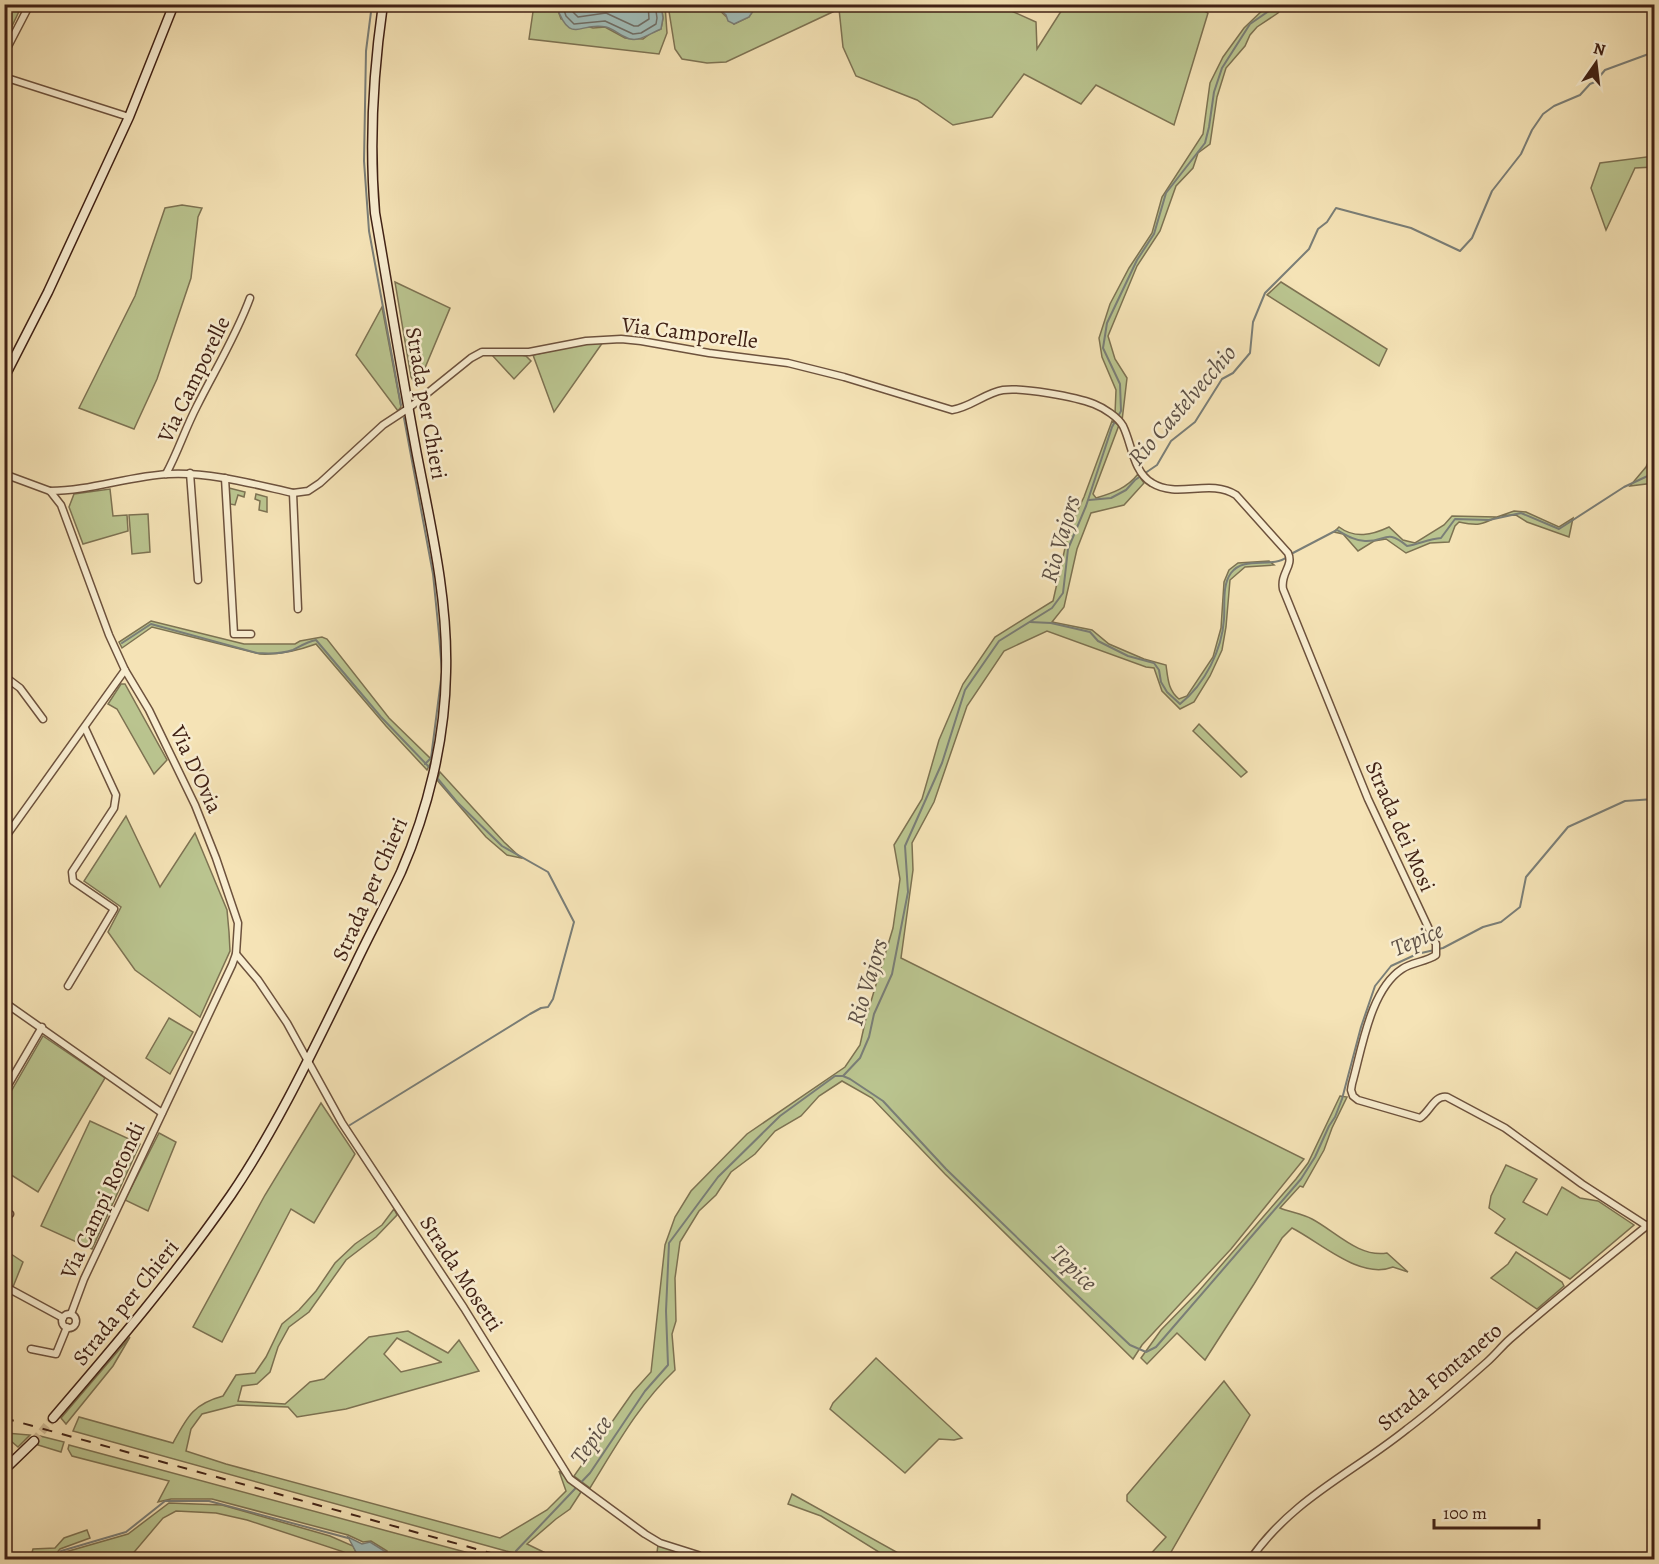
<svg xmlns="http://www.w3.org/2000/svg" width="1659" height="1564" viewBox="0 0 1659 1564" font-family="Alegreya,serif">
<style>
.green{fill:#bac48f;stroke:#7d7252;stroke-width:1.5;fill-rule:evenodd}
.water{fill:#a0bcb8;stroke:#7a7e77;stroke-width:1.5}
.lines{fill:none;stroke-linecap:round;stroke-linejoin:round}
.shore{stroke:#706e66;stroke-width:1.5}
.stream{stroke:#7a7e77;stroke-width:2}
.secondary-tunnel{stroke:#d1bc96;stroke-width:8;stroke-dasharray:8 4;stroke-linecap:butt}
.street-casing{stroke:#6d523d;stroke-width:9}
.secondary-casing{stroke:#402115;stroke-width:11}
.street{stroke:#f8edd0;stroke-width:6}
.secondary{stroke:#f8edd0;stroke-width:8}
.rail{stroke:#402115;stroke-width:2;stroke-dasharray:10 10;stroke-linecap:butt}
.labels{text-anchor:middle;stroke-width:5;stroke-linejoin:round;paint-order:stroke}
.street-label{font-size:22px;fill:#402115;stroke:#f8edd0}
.water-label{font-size:24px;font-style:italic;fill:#5d5046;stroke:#f8edd0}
</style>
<rect width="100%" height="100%" fill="#f5e3b6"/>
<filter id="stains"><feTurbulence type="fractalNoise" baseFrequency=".00333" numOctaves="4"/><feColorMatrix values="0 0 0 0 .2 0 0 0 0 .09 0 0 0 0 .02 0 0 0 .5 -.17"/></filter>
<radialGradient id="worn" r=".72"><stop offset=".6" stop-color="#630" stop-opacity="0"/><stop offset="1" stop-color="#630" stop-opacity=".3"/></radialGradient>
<!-- green -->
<g class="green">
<polygon points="5,4 22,5 5,41 4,41"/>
<polygon points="859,4 998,5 1036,22 1037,49 1065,5 1194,5 1208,13 1174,125 1096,85 1081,104 1024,74 992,117 953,125 917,100 856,76 843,47 839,9 726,62 707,63 682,59 675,49 668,5 714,5 734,24 749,17 757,5 848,5 843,8"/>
<polygon points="534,5 556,5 561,19 593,28 605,27 625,38 643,39 651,33 661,29 663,18 661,5 665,5 667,33 659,54 529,39"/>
<polygon points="1268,5 1285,5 1278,13 1257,27 1250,35 1245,46 1226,68 1217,97 1210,144 1198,153 1193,168 1176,186 1160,231 1137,266 1108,336 1115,359 1127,378 1122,421 1115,414 1116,390 1102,357 1099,338 1110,304 1129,268 1152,233 1162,197 1203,134 1210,83 1223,57 1244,28"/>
<polygon points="1654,156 1654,167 1635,168 1606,230 1591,188 1600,163"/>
<polygon points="182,205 202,208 198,217 191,278 157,379 134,429 79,408 135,296 165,208"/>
<polygon points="395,282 450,308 417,387 411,377"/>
<polygon points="1281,282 1387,349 1379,366 1267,295"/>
<polygon points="382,307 401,407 398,411 356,355"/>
<polygon points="603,342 554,412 533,355 581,344"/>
<polygon points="512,353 526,356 531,361 514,379 491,354"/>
<path d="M1112 421 1119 425 1093 494 1096 498C1113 493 1127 488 1138 474L1144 483 1124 505 1091 513 1077 549 1064 607 1052 622 1092 630 1109 644 1144 659 1166 665C1168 679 1168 690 1179 699L1187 696 1213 657 1221 628 1224 582 1229 570 1238 563 1269 561 1274 565 1245 567 1230 580 1226 627 1222 650 1210 676 1194 702 1180 709 1162 691 1154 668 1146 667 1047 631 1004 651 967 706 934 802 912 843 913 870 901 958 1304 1159 1231 1249 1142 1345 1133 1359 945 1174 872 1098 842 1081 819 1096 801 1116 775 1131 755 1154 731 1172 716 1195 699 1211 680 1242 675 1278 676 1321 672 1334 675 1370C639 1404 616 1446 590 1488L574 1476 633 1392 651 1372 665 1245 675 1217 691 1191 747 1134 845 1067 860 1045 866 1018 893 928 900 879 894 845 922 799 939 740 963 684 995 637 1053 601 1070 526 1084 497Z"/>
<polygon points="1654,449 1654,483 1630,486 1646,467"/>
<polygon points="229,488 245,492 244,497 238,495 235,505 230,504"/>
<polygon points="110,489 113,516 127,515 128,531 83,544 69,507 74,494"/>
<polygon points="256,494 267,497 267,512 259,510 260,501 255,499"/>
<path d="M1514 511 1526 512 1559 527 1573 518 1569 537 1527 522 1516 515C1511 515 1502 515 1497 517 1481 525 1478 526 1459 522L1455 526 1449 542 1430 543 1406 553 1386 539 1374 541 1358 551 1343 534 1334 532 1339 527C1355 539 1372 535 1389 527L1403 540 1415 543 1444 525 1452 516 1497 517Z"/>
<polygon points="148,514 150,552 132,554 129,515"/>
<path d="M151 621 244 644H295L300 641 322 637 327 639 389 718 432 760 427 770 386 726 316 644C297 651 280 655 260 654L152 627 122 648 119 642Z"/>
<polygon points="121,684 125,684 167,760 154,774 117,709 108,704"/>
<polygon points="1199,724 1247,772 1241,777 1193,731"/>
<polygon points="440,772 504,842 521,858 507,855 486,837 437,780"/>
<polygon points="126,816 160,887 195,833 227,910 229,932 230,951 200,1017 135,970 108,932 121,907 84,881"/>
<polygon points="169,1018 193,1032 170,1074 146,1058"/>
<polygon points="43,1036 105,1078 38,1192 5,1171 5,1102"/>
<path d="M1340 1096 1347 1097 1332 1128 1324 1150 1303 1187 1300 1186 1280 1208C1290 1212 1302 1214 1312 1219 1335 1231 1359 1258 1387 1253L1408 1272 1393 1267C1360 1280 1320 1242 1292 1228L1282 1238 1254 1284 1205 1360 1177 1333 1147 1364 1141 1358 1161 1330 1198 1292 1296 1179 1308 1163Z"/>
<polygon points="321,1103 355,1154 314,1223 291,1209 222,1342 193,1327 265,1195"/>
<polygon points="90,1121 140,1144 92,1249 41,1226"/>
<polygon points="159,1133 176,1142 148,1211 125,1200"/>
<polygon points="1506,1165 1537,1179 1523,1202 1547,1215 1562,1187 1580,1198 1598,1201 1634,1225 1570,1279 1495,1233 1505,1219 1489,1208 1491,1196"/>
<path d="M394 1209 397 1215 376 1237 346 1260 309 1312 289 1327 278 1347 270 1372 257 1384 242 1386 238 1401 285 1404 310 1382 324 1379 369 1337 408 1331 448 1353 459 1340 479 1371 346 1409 297 1417 288 1407 237 1405 202 1414 191 1429 186 1451 226 1464 500 1538 547 1510 566 1491 559 1471 581 1492 570 1509 556 1519 527 1544 558 1559H540L506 1551 73 1431 79 1417 173 1443C187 1417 193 1404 223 1396L236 1375 255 1373 266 1357 282 1324 299 1310 316 1291 335 1263 355 1244 382 1225ZM397 1338 441 1362H442L401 1372 384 1354Z"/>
<polygon points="5,1250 23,1262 13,1287 5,1282"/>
<polygon points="1516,1252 1562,1282 1564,1286 1537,1309 1491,1278 1508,1264"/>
<polygon points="130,1337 113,1366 66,1424 61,1418"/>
<polygon points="876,1358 962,1438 954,1440 939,1439 905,1473 830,1409 833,1403"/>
<polygon points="1224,1381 1250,1415 1167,1559 1146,1559 1166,1537 1127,1501 1127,1495"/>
<polygon points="5,1432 6,1433 30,1435 18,1447 5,1436"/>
<polygon points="40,1436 64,1442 61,1452 38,1445"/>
<polygon points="69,1445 491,1559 386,1559 387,1551 371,1541 363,1542 348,1535 212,1499 171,1499 158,1502 169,1481 72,1456 68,1449"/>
<polygon points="792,1494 909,1559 890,1559 821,1516 788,1504"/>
<polygon points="169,1503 222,1505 330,1536 353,1546 357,1554 358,1559 347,1559 344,1552 247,1520 216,1513 176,1511 163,1518 130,1557 115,1556 112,1560 58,1560 62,1553 128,1534"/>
<polygon points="87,1530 90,1538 60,1549 52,1559 30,1559 33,1549 55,1548 64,1538"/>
<polygon points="658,1545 695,1557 694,1559 656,1560"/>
</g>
<!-- water -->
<g class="water">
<path d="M556 5H661L663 18 661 29C648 34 637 45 623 36 617 33 613 29 606 27 579 21 571 47 556 5Z"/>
<polygon points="714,5 757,5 749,17 734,24 728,21 726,15"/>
<polygon points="348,1537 362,1544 370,1542 386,1552 385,1559 358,1559 357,1554"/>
</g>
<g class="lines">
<!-- shore -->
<g class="shore">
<polyline points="562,4 566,16 574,24 605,21 633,34 641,33 656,24 657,18 655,4"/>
<polyline points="570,4 573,12 578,17 606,13 634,26 638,26 649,19 648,4"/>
</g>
<!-- stream -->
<g class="stream">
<polyline points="372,4 366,51 364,161 369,231 401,405"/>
<polyline points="404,418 433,574 439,634 442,672 431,758 425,764"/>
<polyline points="1089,500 1111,498 1126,490 1135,480 1157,465 1171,441 1195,422 1222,379 1233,373 1250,353 1253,322 1265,293 1309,249 1318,229 1327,222 1336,208 1411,228 1460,251 1472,238 1492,191 1521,154 1532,130 1543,114 1554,106 1580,95 1590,84 1595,82 1605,70 1654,52"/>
<path d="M1291 554 1337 530C1346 535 1355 541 1365 541 1386 542 1386 528 1407 546 1419 544 1429 539 1441 538L1455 519 1489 520 1521 513 1559 529 1624 487 1654 473"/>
<path d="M1030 622 1051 623 1090 632 1098 641 1128 656 1154 663 1159 670 1161 682 1167 692 1180 704C1205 684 1222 650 1224 619 1225 604 1222 585 1231 573 1244 555 1272 569 1287 557"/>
<path d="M122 643 151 624 257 653C269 654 281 654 293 650 301 646 306 642 316 640L381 717 429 767"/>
<polyline points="843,1076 860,1058 869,1037 874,1014 892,974 908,892 905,846 942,763 965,690 999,641 1052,608 1063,593 1068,549 1086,506 1112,427 1121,411 1120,384 1103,348 1107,323 1137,260 1154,234 1166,193 1205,143 1209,127 1214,92 1222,68 1250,24 1279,4"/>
<polyline points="350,1125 530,1014 541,1008 548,1007 553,999 574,922 548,872 502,846 457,802 438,779"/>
<polyline points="516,1551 590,1473 645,1391 668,1365 666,1311 669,1243 718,1177 780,1116 835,1076 843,1076 850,1079 883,1101 946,1169 1060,1279 1130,1345 1146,1352 1156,1347 1301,1179 1315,1157 1329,1126 1335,1117 1342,1099 1361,1027 1375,986 1391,966 1417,954 1443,948 1483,927 1501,922 1520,907 1526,877 1568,827 1625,801 1654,799"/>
<polyline points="55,1560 61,1551 126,1532 165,1501 209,1501 348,1538"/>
</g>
<!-- secondary-tunnel -->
<polyline class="secondary-tunnel" points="34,1441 53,1418"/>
<defs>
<g id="street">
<polyline points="4,54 30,4"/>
<polyline points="4,77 129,117"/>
<polyline points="190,473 198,580"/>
<polyline points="4,474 50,491 61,505 109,635 125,670 149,710 164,741 195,805 216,858 238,923 236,954 232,965 84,1279 71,1314"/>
<path d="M166 474C178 452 185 429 197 406 215 370 236 336 250 298"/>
<polyline points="225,478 234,634 251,634"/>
<path d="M50 491C90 491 129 476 169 474 211 472 253 484 293 493L308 491 320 483 383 425 409 408 471 358 482 352H529L586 341 621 339 641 341 709 353 788 363 844 377 952 410C971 407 985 393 1003 390 1022 387 1076 397 1094 404 1104 408 1118 417 1123 426 1132 444 1133 472 1152 483 1178 499 1210 478 1236 495L1288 553C1294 566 1280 573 1283 589L1368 799 1436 944V955C1426 962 1412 962 1402 969 1370 990 1362 1049 1352 1084L1351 1090 1353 1096 1358 1100 1420 1118C1430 1112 1434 1095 1447 1097L1505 1128 1582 1184 1647 1226"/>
<polyline points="293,493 298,609"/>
<polyline points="4,676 20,688 43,719"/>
<polyline points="4,839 125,670"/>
<polyline points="236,954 258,980 287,1023 342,1123 464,1308 570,1479 645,1534 660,1543 698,1555 705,1560"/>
<polyline points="68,986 114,909 73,881 72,872 114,808 116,795 85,728"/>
<polyline points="4,1002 162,1113"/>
<polyline points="4,1092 42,1027"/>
<polyline points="4,1211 10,1214"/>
<polyline points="4,1286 63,1318"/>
<circle cx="69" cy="1321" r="7"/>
<polyline points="31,1349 56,1354 67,1327"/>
<path d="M1250 1560C1292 1499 1351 1474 1407 1429 1435 1408 1461 1385 1487 1362 1495 1355 1502 1346 1510 1339 1557 1298 1606 1259 1654 1220"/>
</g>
<g id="secondary">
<polyline points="4,378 48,292 129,117 174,4"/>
<path d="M53 1418C115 1346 177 1273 231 1195 279 1124 316 1044 354 967 369 935 386 904 401 872 428 810 445 740 446 672 448 599 431 527 417 455 402 375 389 294 375 213 369 143 373 74 383 4"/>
<polyline points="4,1470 34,1441"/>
</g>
</defs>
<!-- street casing -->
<use href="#street" class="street-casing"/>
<!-- secondary casing -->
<use href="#secondary" class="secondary-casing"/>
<!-- street -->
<use href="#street" class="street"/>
<!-- secondary -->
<use href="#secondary" class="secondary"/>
<!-- rail -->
<polyline class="rail" points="4,1418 516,1560"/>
</g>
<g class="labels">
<!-- street labels -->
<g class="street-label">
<text transform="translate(690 332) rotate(7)" y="8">Via Camporelle</text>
<text transform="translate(193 379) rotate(-64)" y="8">Via Camporelle</text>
<text transform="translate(427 403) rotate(80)" y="8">Strada per Chieri</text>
<text transform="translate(197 769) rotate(65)" y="8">Via D'Ovia</text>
<text transform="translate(1401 826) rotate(66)" y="8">Strada dei Mosi</text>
<text transform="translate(369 889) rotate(-66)" y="8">Strada per Chieri</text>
<text transform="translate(102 1200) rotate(-65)" y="8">Via Campi Rotondi</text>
<text transform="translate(462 1273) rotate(57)" y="8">Strada Mosetti</text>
<text transform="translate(125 1302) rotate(-51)" y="8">Strada per Chieri</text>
<text transform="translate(1439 1376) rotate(-40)" y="8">Strada Fontaneto</text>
</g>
<!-- water labels -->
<g class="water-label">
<text transform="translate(1182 405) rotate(-49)" y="8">Rio Castelvecchio</text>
<text transform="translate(1060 539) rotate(-74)" y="8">Rio Vajors</text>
<text transform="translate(1417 939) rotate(-23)" y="8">Tepice</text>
<text transform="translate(867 982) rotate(-73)" y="8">Rio Vajors</text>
<text transform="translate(1074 1268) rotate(44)" y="8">Tepice</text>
<text transform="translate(591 1440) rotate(-55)" y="8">Tepice</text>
</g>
</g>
<!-- margin -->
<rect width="1659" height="1564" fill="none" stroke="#f5e3b6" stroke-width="24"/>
<rect x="6" y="6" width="1647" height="1552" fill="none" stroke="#402115" stroke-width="3"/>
<rect x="12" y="12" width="1635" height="1540" fill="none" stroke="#402115" stroke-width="1.5"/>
<!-- north arrow -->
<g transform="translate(1596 63) rotate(14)" stroke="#f8edd0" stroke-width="4.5" paint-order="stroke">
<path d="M0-4.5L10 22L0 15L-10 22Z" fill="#402115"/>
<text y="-9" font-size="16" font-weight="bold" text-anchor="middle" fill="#402115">N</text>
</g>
<!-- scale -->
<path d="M1434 1519v9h105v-9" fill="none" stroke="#402115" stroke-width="3"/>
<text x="1443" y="1519" font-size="18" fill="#402115" stroke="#f8edd0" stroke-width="4.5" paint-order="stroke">100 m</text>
<rect width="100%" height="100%" filter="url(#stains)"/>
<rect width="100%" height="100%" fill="url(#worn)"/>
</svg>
